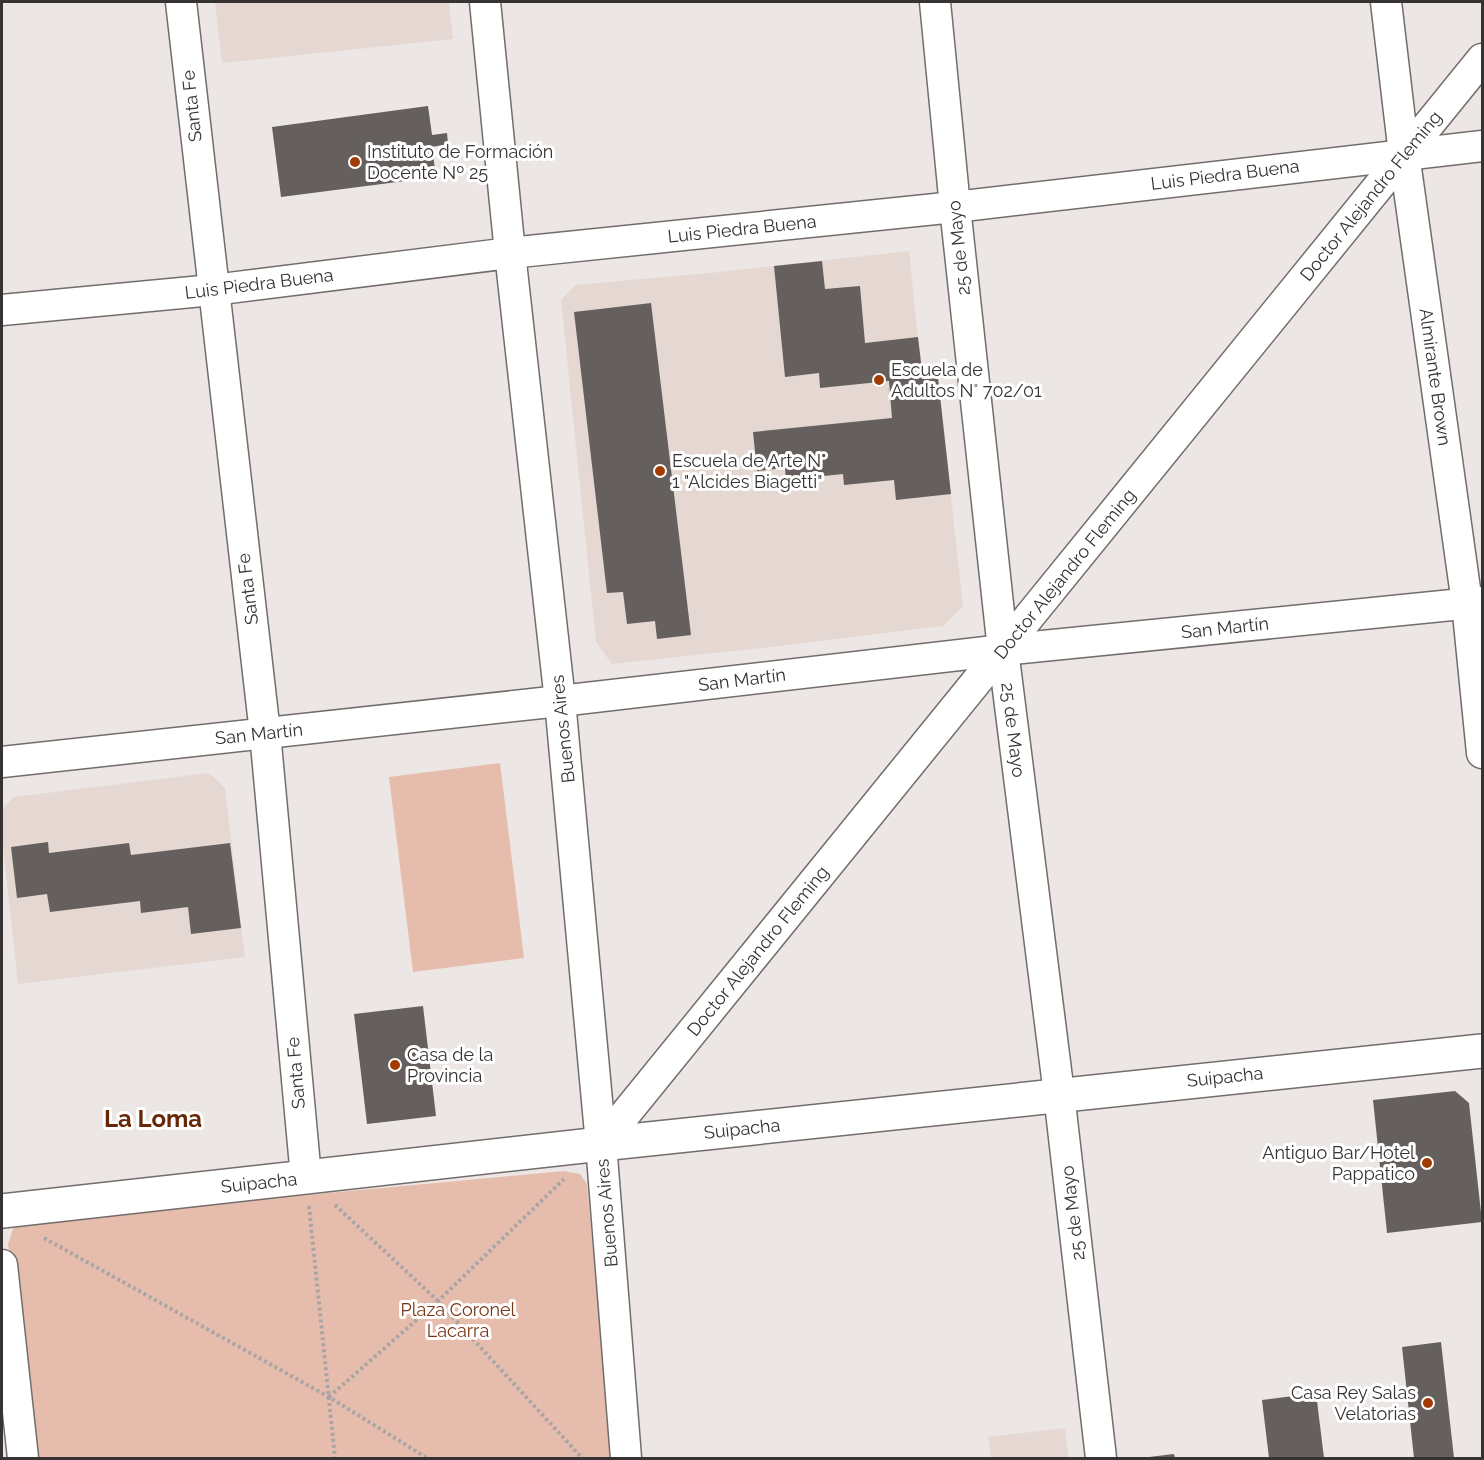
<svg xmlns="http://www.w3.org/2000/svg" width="1484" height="1460" viewBox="0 0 1484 1460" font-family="Raleway,sans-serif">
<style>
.built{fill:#e5d8d2}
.green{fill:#e6bdad}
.building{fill:#65605e}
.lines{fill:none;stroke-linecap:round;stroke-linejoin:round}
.minor-casing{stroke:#726d6b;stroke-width:33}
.tertiary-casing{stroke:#726d6b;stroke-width:36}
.path{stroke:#aaa5a4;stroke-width:4;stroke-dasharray:3 3;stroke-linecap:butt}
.minor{stroke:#fff;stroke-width:30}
.tertiary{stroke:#fff;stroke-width:33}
.poi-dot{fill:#a03c03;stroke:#fff;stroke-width:2}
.labels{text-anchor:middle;stroke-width:6;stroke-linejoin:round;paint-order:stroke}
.street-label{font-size:18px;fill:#363332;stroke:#fff}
.poi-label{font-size:18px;fill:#363332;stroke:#fff;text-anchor:start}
.park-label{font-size:18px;fill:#793414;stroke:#fff}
.district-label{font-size:24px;font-weight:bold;fill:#672808;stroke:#fff}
</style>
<rect width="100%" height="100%" fill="#ece6e4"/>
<!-- built -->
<g class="built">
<polygon points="215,2 449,2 453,39 222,63"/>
<polygon points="909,251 922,379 938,378 963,606 943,626 761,648 612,664 596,642 561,300 575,285 720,272"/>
<polygon points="209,773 225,788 245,957 18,984 2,837 2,810 14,797"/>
<polygon points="1065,1428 1069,1458 991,1458 988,1437"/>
</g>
<!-- green -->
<g class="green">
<polygon points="500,763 524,958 413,972 389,777"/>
<polygon points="564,1171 580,1174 587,1184 612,1458 32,1458 8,1244 14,1226 28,1221"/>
</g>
<!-- building -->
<g class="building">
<polygon points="428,106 432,135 447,133 448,144 432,147 436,177 281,197 272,127"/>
<polygon points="822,261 825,289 860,286 865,343 918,337 923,379 938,378 951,494 896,500 894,480 844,485 843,474 786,480 785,468 757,471 753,432 892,418 889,381 820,388 819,373 785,377 774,266"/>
<polygon points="651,303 691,635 657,639 655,621 627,624 623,592 607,593 574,312"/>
<polygon points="48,842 49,853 129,843 131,855 230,843 241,928 191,934 188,907 141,913 140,901 50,912 47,894 17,898 11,847"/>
<polygon points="423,1006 436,1116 367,1124 354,1014"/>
<polygon points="1455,1091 1469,1103 1482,1222 1387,1233 1373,1100"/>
<polygon points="1441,1342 1454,1458 1414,1458 1402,1347"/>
<polygon points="1316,1393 1324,1458 1269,1458 1262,1400"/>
<polygon points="1174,1454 1175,1458 1149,1458 1149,1457"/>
</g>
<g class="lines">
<defs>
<g id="minor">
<polyline points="181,2 265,733 306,1177"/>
<polyline points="485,2 510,253 560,701 601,1144 626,1458"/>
<polyline points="935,2 955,207 1003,650 1059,1094 1101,1458"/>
<polyline points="1386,2 1404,154 1467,603 1482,753"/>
<polyline points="2,310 213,290 510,253 955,207 1482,146"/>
<polyline points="2,762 560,701 1003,650 1482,602"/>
<polyline points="601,1144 1482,59"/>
<polyline points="2,1265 23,1458"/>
</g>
<polyline id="tertiary" points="2,1211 601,1144 1482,1051"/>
</defs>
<!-- minor casing -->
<use href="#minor" class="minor-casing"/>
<!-- tertiary casing -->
<use href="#tertiary" class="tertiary-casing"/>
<!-- path -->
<g class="path">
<polyline points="335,1205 438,1301 582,1458"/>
<polyline points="309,1206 335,1458"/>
<polyline points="44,1238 329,1397 427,1458"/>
<polyline points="329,1397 438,1301 564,1179"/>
</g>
<!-- minor -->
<use href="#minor" class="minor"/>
<!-- tertiary -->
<use href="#tertiary" class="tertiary"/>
</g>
<!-- markers -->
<g class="poi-dot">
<circle cx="355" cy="162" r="6"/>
<circle cx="879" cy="380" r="6"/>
<circle cx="660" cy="471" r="6"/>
<circle cx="395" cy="1065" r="6"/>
<circle cx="1427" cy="1163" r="6"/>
<circle cx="1428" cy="1403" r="6"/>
</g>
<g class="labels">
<!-- street labels -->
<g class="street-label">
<text transform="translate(192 106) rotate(-96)" y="6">Santa Fe</text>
<text transform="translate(1225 175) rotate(-7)" y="6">Luis Piedra Buena</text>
<text transform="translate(1371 196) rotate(-51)" y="6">Doctor Alejandro Fleming</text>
<text transform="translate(742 229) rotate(-6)" y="6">Luis Piedra Buena</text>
<text transform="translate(959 248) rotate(-96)" y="6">25 de Mayo</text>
<text transform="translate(259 284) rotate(-7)" y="6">Luis Piedra Buena</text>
<text transform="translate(1435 377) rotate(82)" y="6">Almirante Brown</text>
<text transform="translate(1065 574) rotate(-51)" y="6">Doctor Alejandro Fleming</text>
<text transform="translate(248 589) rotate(-97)" y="6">Santa Fe</text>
<text transform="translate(1225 628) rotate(-6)" y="6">San Martín</text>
<text transform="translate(742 680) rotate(-7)" y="6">San Martín</text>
<text transform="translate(563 729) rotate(-96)" y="6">Buenos Aires</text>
<text transform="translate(1013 730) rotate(83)" y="6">25 de Mayo</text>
<text transform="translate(259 734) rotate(-6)" y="6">San Martín</text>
<text transform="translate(758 951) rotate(-51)" y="6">Doctor Alejandro Fleming</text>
<text transform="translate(296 1073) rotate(-95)" y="6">Santa Fe</text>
<text transform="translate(1225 1077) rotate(-6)" y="6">Suipacha</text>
<text transform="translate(742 1129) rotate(-6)" y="6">Suipacha</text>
<text transform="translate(259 1183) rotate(-6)" y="6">Suipacha</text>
<text transform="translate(607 1213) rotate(-95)" y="6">Buenos Aires</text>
<text transform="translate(1073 1213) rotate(-97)" y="6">25 de Mayo</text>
</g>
<!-- poi labels -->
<g class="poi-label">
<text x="367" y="158">Instituto de Formación<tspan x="367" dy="21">Docente Nº 25</tspan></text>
<text x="891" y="376">Escuela de<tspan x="891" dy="21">Adultos N° 702/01</tspan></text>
<text x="672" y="467">Escuela de Arte N°<tspan x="672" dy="21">1 "Alcides Biagetti"</tspan></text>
<text x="407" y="1061">Casa de la<tspan x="407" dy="21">Provincia</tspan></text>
<text x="1415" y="1159" text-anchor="end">Antiguo Bar/Hotel<tspan x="1415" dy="21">Pappatico</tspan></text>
<text x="1416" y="1399" text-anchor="end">Casa Rey Salas<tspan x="1416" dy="21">Velatorias</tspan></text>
</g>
<!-- park labels -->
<g class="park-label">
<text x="458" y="1316">Plaza Coronel<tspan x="458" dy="21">Lacarra</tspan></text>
</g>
<!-- district labels -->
<g class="district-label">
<text x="153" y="1127">La Loma</text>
</g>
</g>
<!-- border -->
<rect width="1484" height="1460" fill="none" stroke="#363332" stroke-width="6"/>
</svg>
